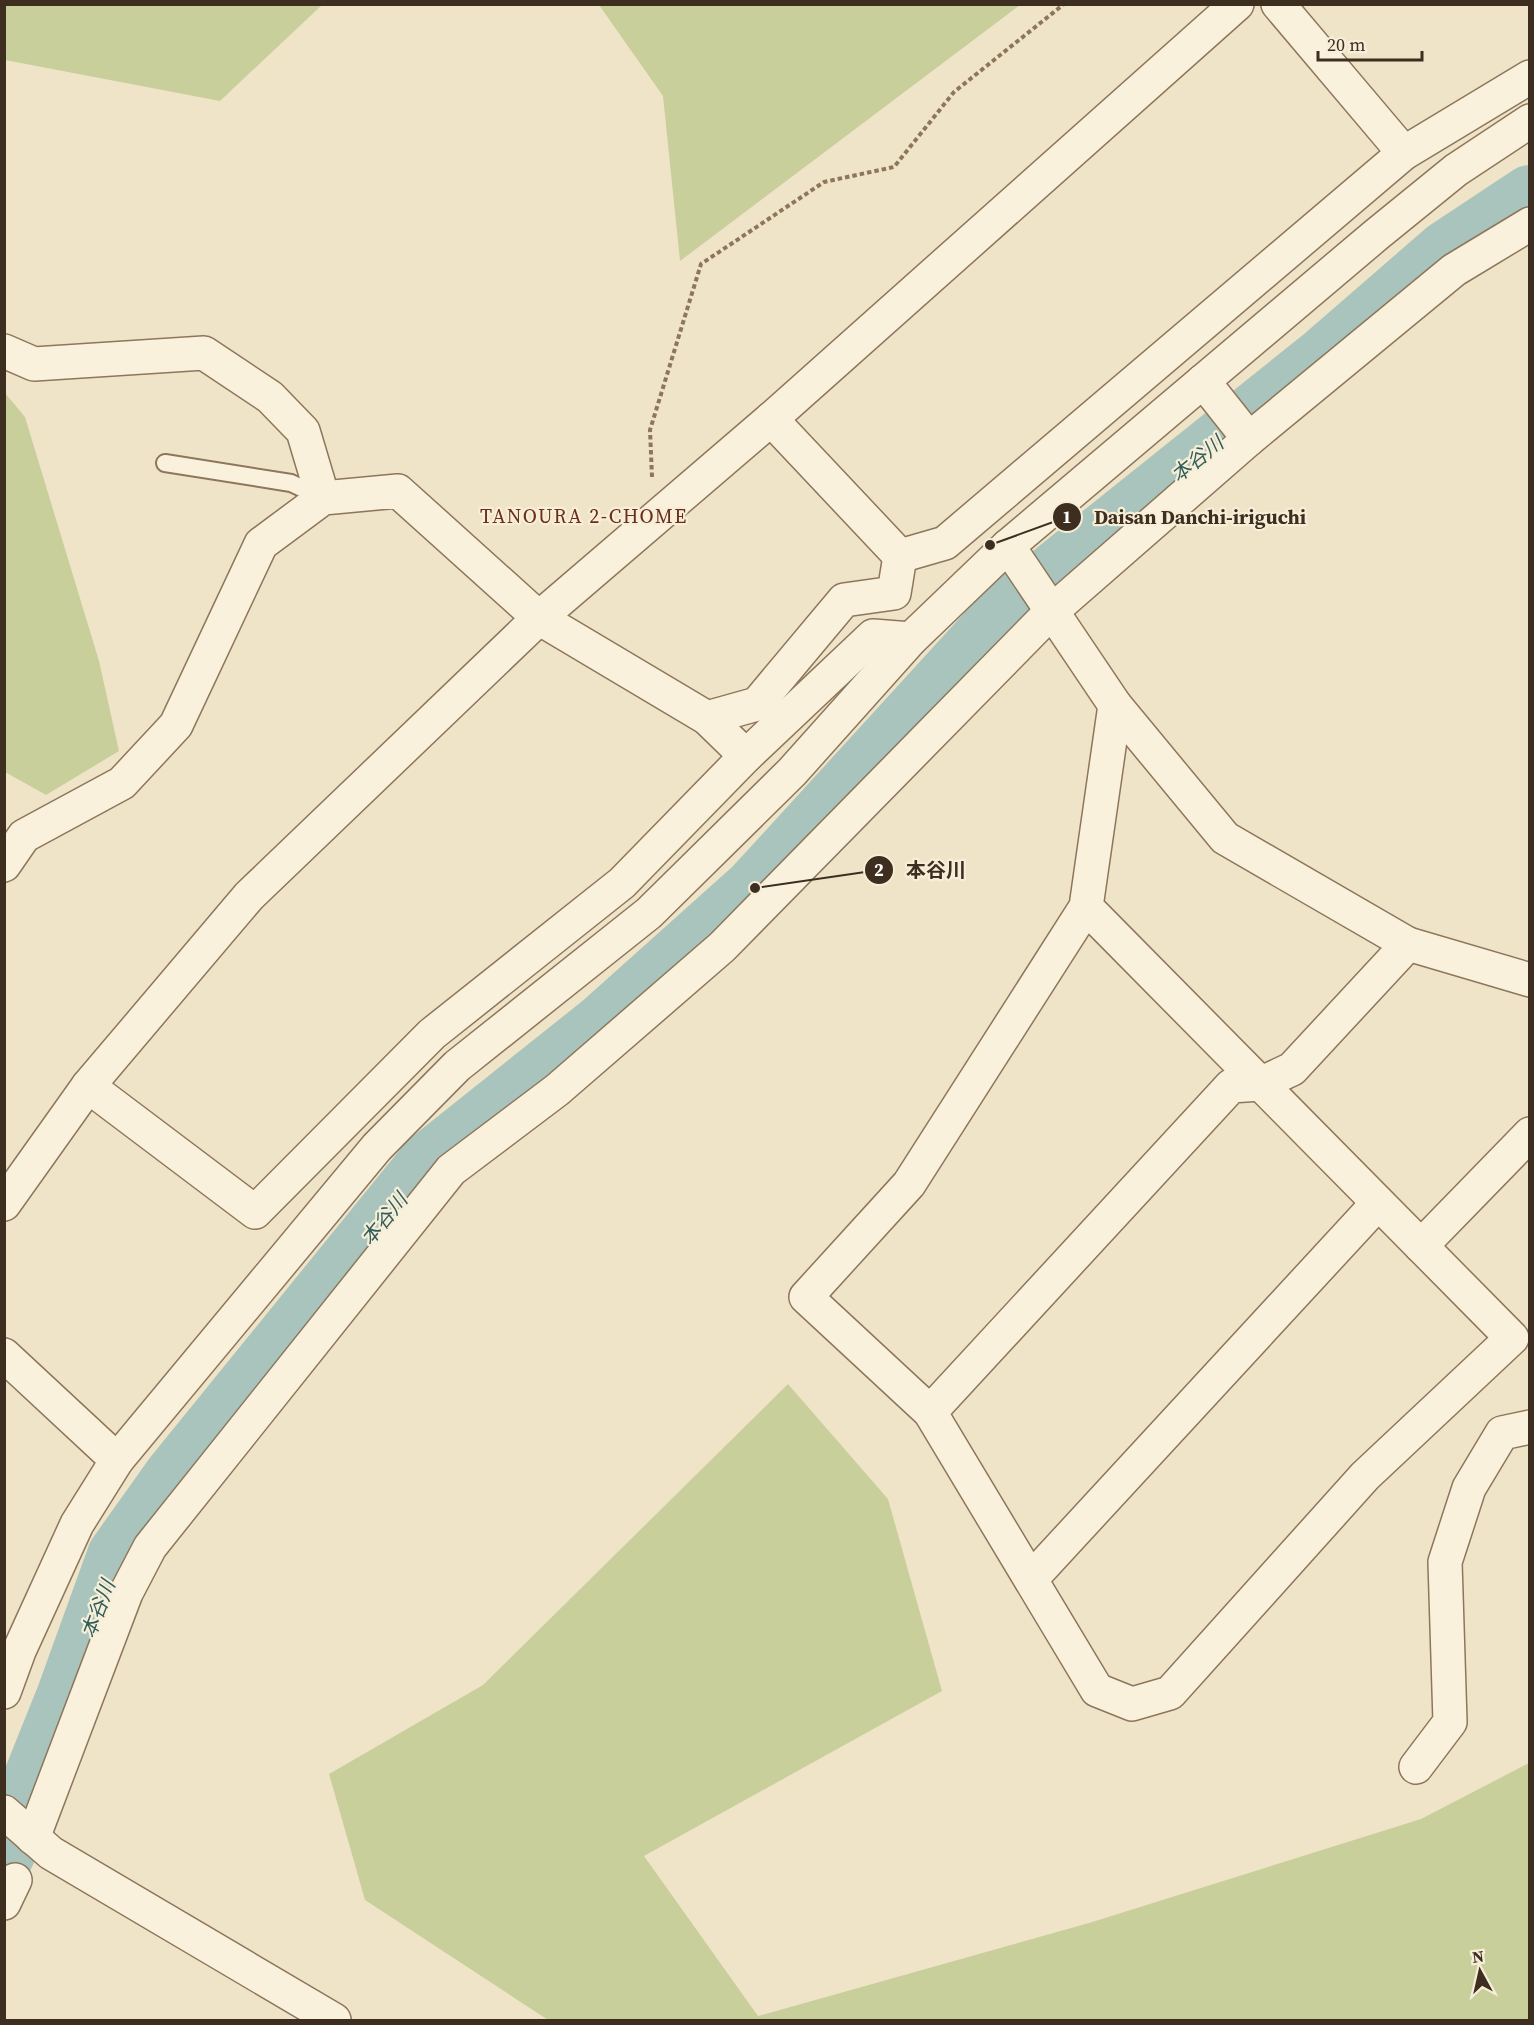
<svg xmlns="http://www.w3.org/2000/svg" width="1534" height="2025" viewBox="0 0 1534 2025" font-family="'Source Serif 4','Noto Sans JP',serif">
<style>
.green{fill:#c9cf9b}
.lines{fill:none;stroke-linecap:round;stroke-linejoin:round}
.river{stroke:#a9c4bc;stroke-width:62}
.service-casing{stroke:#8d765c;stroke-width:20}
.minor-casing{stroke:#8d765c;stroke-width:36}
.tertiary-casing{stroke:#8d765c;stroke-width:36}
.path{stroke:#8d765c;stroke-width:4;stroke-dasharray:4.5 3;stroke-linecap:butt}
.service{stroke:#faf1dc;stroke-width:16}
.minor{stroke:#faf1dc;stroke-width:33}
.tertiary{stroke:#faf1dc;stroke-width:33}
.labels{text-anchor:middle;stroke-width:4.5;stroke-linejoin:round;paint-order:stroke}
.water-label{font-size:20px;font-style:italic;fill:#2f5d5a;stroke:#f7eed8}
.neighbourhood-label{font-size:20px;letter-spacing:1.5px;fill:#6b2e1e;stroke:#f7eed8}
.leader{fill:none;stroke:#3d2e20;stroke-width:2}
.callout-dot{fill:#3d2e20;stroke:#f7eed8;stroke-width:2}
.mark-label{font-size:18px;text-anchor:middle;font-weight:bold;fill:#fff}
.callout-label{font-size:20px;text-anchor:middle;font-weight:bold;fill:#3d2e20;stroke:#f7eed8;stroke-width:4.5;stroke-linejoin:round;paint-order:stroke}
</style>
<rect width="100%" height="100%" fill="#f0e4c8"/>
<!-- green -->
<g class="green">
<polygon points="4,5 5,4 322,5 220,101 5,60"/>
<polygon points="599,5 1020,5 680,261 663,96"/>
<polygon points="5,393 25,417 99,661 119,751 46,795 5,772"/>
<polygon points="788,1384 888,1499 942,1691 644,1856 758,2016 1089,1923 1421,1819 1529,1763 1529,2020 548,2020 365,1900 329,1774 483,1685"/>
</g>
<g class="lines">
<!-- river -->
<polyline class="river" points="4,1854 67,1697 118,1556 175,1476 429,1163 602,1025 755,888 1010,609 1325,357 1447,251 1530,196"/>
<defs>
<polyline id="service" points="165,463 291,483 321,497"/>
<g id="minor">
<polyline points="1278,4 1404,153"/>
<polyline points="4,351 34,364 204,353 270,397 303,431 323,498"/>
<polyline points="1203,381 1249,439"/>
<polyline points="771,419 900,556 945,543 1404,153 1530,77"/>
<polyline points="1008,546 1115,705 1086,907 909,1184 806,1297 930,1412 1097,1690 1132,1704 1170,1693 1365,1476 1512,1338 1086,907"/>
<polyline points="1115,705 1225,838 1408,944 1530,980"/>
<polyline points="707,718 757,704 844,600 894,593 900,556"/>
<polyline points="4,865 24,836 122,783 176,725 261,544 323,498 398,491 539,618 707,718 746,756 622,883 432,1034 255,1212 88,1086"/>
<polyline points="4,1204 88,1086 249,896 539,618 771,419 1237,4"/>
<polyline points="1421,1246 1530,1134"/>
<polyline points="4,1355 117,1460"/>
<polyline points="930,1412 1231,1086 1260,1084 1292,1069 1408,944"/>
<polyline points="1031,1579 1378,1203"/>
<polyline points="1416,1767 1450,1722 1445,1562 1469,1488 1502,1433 1530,1427"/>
<polyline points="4,1812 51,1853 334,2020"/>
<polyline points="33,1838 126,1593 150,1547 451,1170 557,1090 722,947 1052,611 1249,439 1454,270 1530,224"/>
<polyline points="4,1903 15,1880"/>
</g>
<g id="tertiary">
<polyline points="746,756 873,636 911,639"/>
<polyline points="4,1692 19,1651 77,1524 117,1460 377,1147 457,1066 649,913 792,772 911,639 1008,546 1376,235 1456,170 1530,121"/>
</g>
</defs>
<!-- service casing -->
<use href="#service" class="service-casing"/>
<!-- minor casing -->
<use href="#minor" class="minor-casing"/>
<!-- tertiary casing -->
<use href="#tertiary" class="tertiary-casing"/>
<!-- path -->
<polyline class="path" points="652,477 650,430 701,264 824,182 894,167 954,92 1064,4"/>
<!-- service -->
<use href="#service" class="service"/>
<!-- minor -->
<use href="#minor" class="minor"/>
<!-- tertiary -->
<use href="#tertiary" class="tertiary"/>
</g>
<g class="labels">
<!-- water labels -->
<g class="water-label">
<text transform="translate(1197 459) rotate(-39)" y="7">本谷川</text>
<text transform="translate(384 1219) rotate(-51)" y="7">本谷川</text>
<text transform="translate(98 1609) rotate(-69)" y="7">本谷川</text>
</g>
<!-- neighbourhood labels -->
<g class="neighbourhood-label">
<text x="584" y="523">TANOURA 2-CHOME</text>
</g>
</g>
<!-- callouts -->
<path class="leader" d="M990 545L1067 517M755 888L879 870"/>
<g class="callout-dot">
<circle cx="990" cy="545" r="6"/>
<circle cx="755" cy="888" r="6"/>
<circle cx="1067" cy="517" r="15"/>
<circle cx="879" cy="870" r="15"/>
</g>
<g class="mark-label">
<text x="1067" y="523">1</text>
<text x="879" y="876">2</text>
</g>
<g class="callout-label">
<text x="1200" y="524">Daisan Danchi-iriguchi</text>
<text x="936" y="877">本谷川</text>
</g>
<!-- border -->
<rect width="1534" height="2025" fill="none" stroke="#3d2e20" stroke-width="12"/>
<!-- north arrow -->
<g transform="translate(1480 1971) rotate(352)" stroke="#f7eed8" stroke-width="4.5" paint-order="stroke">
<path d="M0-4.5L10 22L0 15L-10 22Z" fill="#3d2e20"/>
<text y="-9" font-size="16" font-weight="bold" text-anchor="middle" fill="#3d2e20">N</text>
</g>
<!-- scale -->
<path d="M1318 51v9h104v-9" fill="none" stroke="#3d2e20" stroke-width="3"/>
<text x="1327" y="51" font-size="18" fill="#3d2e20" stroke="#f7eed8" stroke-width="4.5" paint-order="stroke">20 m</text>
</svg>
